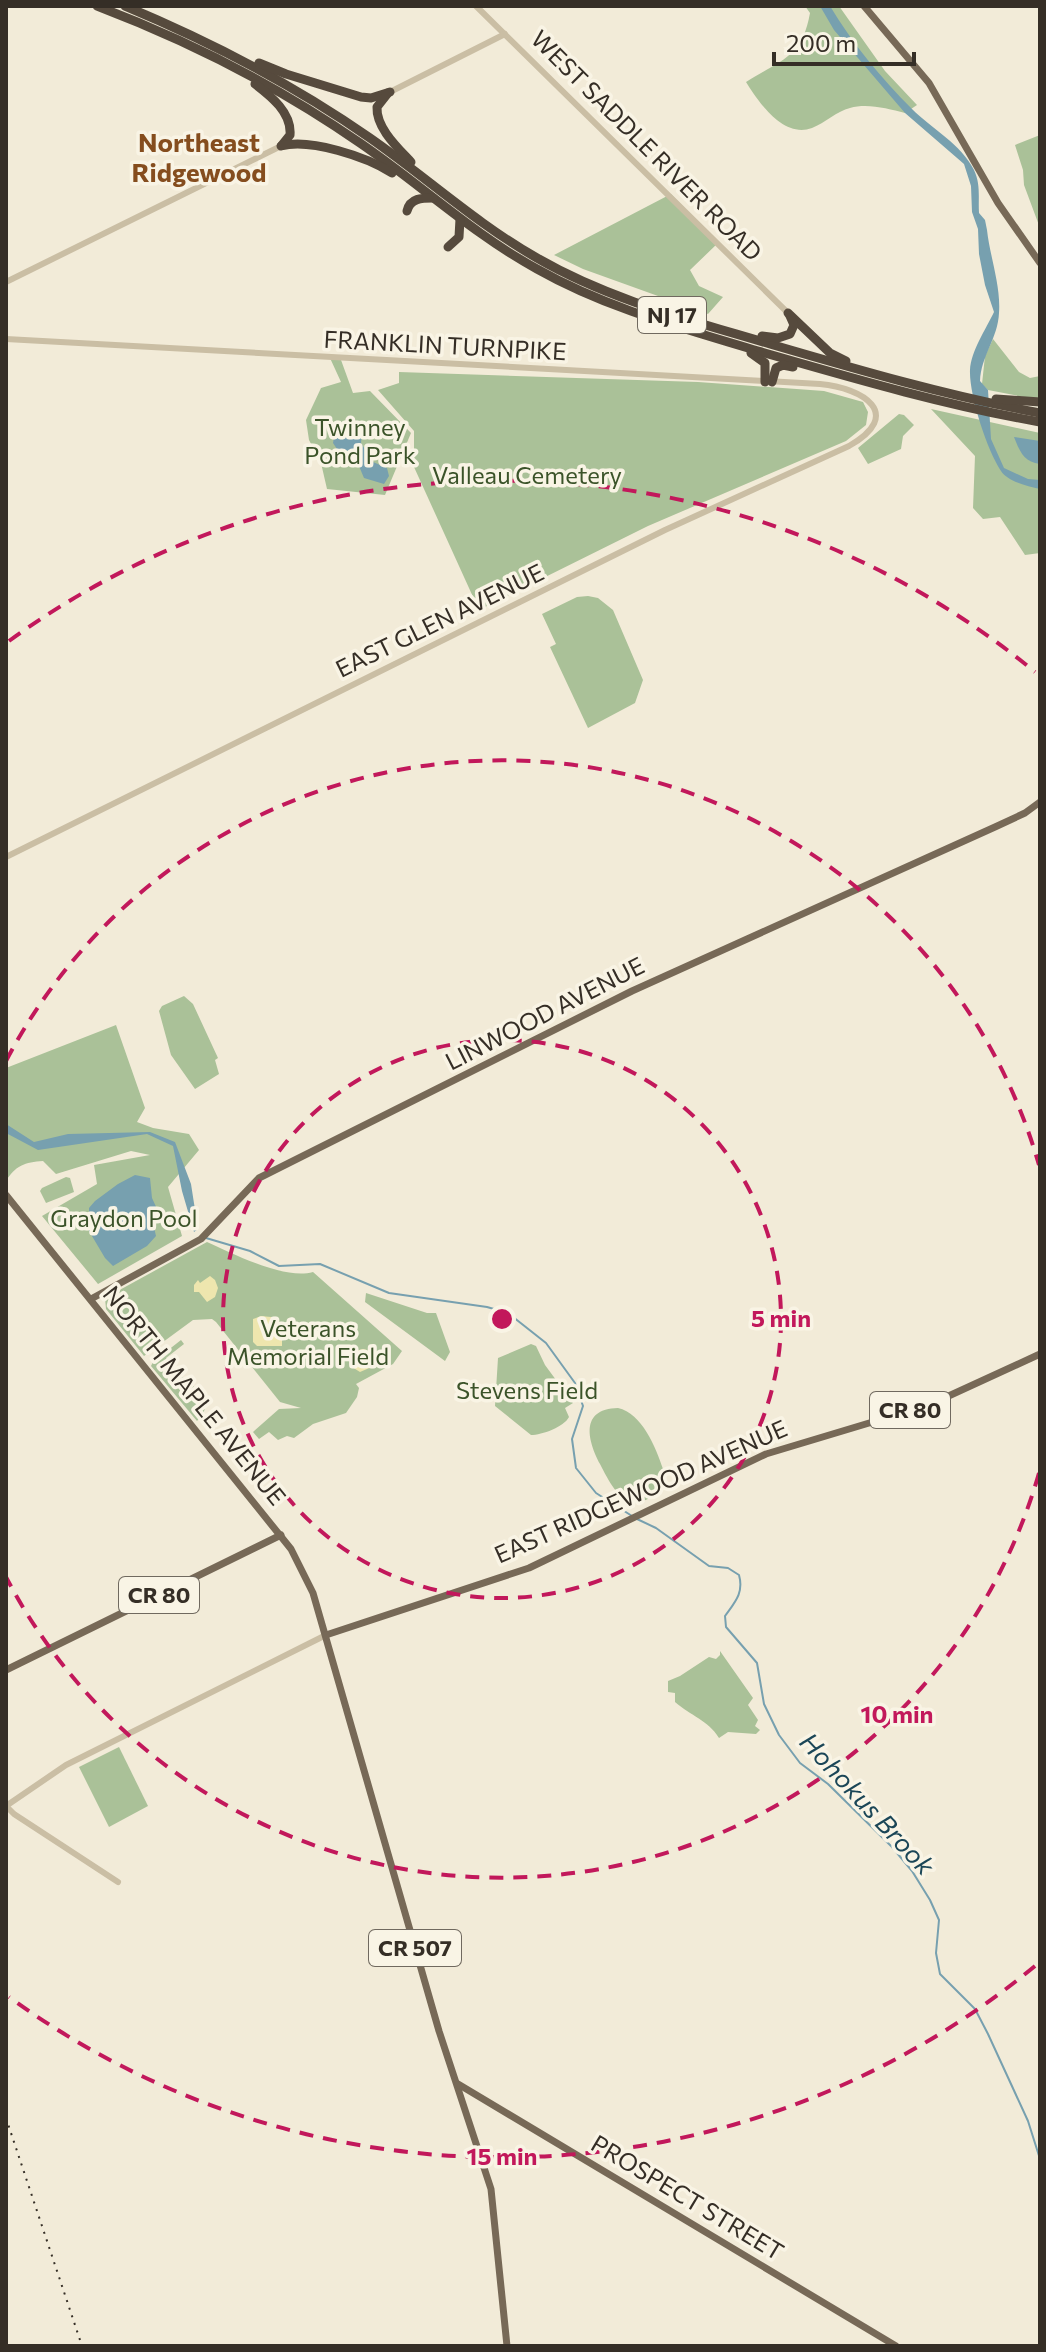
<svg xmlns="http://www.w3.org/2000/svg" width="1046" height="2352" viewBox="0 0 1046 2352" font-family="Commissioner,sans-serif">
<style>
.green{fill:#aac198}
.sand{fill:#eee6ae}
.water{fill:#77a0af}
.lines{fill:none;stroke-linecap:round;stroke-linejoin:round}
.stream{stroke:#77a0af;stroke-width:2}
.minor{stroke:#cabea4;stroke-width:6}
.major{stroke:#776957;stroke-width:7}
.highway{stroke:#564a3d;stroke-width:9}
.rail{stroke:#352e26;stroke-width:2;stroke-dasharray:2 6;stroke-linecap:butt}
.ring{fill:none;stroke:#c2185b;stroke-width:4;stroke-dasharray:14 10}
.labels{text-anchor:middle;stroke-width:7;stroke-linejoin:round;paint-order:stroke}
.shield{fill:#f9f4e5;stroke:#70695f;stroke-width:2}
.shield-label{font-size:22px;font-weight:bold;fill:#352e26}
.street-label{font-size:24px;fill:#352e26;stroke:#f9f4e5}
.park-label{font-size:24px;fill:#3b5329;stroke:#f9f4e5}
.neighbourhood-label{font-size:26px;font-weight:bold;fill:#854d1e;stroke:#f9f4e5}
.water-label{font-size:26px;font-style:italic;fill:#1b4657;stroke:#f9f4e5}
.centre{fill:#c2185b;stroke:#f9f4e5;stroke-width:4}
.ring-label{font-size:24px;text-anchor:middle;font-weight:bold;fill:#c2185b;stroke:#f9f4e5;stroke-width:7;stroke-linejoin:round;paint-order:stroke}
</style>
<rect width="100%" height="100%" fill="#f2ebd8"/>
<!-- green -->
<g class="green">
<path d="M805 6H839L885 71 917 105 905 113C888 109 868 103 850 108 837 111 825 123 812 128 783 139 758 101 746 82 782 59 802 58 810 13Z"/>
<polygon points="1040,135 1040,228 1024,185 1023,170 1015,145"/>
<polygon points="671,194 718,243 690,270 699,286 723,297 708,314 583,269 554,255"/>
<polygon points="993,339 1019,372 1030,378 1040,376 1040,400 988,390 982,384 985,356"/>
<polygon points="330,358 341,360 353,393 370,391 411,433 385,495 327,489 321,463 309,440 306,420 321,388 341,382"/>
<polygon points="399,372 698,382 824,391 863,402 868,412 866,425 846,441 648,526 479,610 414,467 414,431 378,390 399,383"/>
<polygon points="931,409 1040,433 1040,553 1025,555 1000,517 983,519 973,508 975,456"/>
<polygon points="899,414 904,415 914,425 903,436 901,449 868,464 858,448"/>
<polygon points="588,596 598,598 613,610 643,680 635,703 588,728 550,647 556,644 542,614 577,597"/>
<polygon points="184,996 193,1004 218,1058 215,1060 219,1074 195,1089 171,1055 159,1011 162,1006"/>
<path d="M116 1025 145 1108 137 1122 153 1128 189 1134 199 1150 168 1187 182 1236 98 1284 42 1216 97 1184 94 1165 150 1155 131 1151 56 1174 43 1161C25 1162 15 1166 6 1181V1068Z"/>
<polygon points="66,1177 70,1178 74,1192 46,1203 40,1191 42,1188"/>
<path d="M207 1242C234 1254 284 1280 313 1272L402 1351 393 1364 356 1384 359 1388 357 1397 346 1413 313 1424 294 1438 287 1436 278 1440 269 1432 259 1439 253 1432 279 1409 301 1408 280 1402 216 1322 212 1319 193 1320 144 1356 106 1309 105 1298Z"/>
<polygon points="366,1293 427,1313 436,1313 450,1352 445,1361 365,1302"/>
<path d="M181 1340 184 1344 166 1358 179 1378 186 1377 195 1388 189 1392 191 1394 198 1390C207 1401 208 1411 197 1421L151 1366 153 1362Z"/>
<path d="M531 1344 536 1346 545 1365 573 1403 565 1408 569 1417C564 1427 542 1435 531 1435L495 1406 498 1358Z"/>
<path d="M618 1408C642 1413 656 1448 663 1469 663 1480 661 1491 651 1497 624 1515 610 1483 600 1464 588 1441 579 1409 618 1408Z"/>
<path d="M720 1651 753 1698 748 1705 758 1720 755 1726 760 1730 756 1734 728 1732 719 1738C708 1720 691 1716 675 1702V1693L668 1692V1681L680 1676 709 1657 716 1659 720 1655Z"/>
<polygon points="119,1747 148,1806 109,1827 79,1767"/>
</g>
<!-- sand -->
<g class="sand">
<polygon points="210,1276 215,1280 218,1288 215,1297 207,1302 199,1292 194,1292 194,1285 198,1280 200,1283"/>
<polygon points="261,1316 271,1317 282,1327 282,1346 257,1346 253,1342 253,1319"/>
<polygon points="363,1349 367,1350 375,1362 374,1366 360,1372 352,1367 349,1358 355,1351"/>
</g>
<!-- water -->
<g class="water">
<path d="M820 6H830C852 43 881 78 912 109 932 129 961 144 974 170 981 185 978 198 979 213L985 220 987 230C990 257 1001 286 999 313 998 338 981 356 980 381L988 390 991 439 1004 468 1028 479 1040 480V489C1028 486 1008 482 1001 471 987 450 969 395 970 370 971 351 986 329 994 312L985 285 979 254 978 229 972 212 971 186 964 164 905 113 834 30Z"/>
<polygon points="346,423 357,426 362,432 361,443 373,462 387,468 389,476 384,484 364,478 356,459 339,452 333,443 335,431"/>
<path d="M1014 437 1040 441V464C1024 462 1020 452 1014 437Z"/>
<polygon points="6,1124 34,1142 68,1134 150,1132 175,1142 191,1184 198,1229 194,1232 182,1191 173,1146 147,1134 38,1150 6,1133"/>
<polygon points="135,1175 150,1178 152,1198 158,1211 153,1223 156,1236 147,1246 113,1266 105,1258 89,1231 89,1208 95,1201 118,1184"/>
</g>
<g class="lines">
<!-- stream -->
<g class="stream">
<polyline points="206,1238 250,1251 279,1266 320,1264 389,1293 487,1307 508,1313 546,1343 575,1383 583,1406 572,1439 576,1468 596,1493 632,1516"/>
<path d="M637 1519 656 1528 709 1566 728 1568 739 1575C744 1593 735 1602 725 1616L726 1627 757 1663 764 1704 779 1735 800 1763 828 1784 892 1847 912 1871 930 1900 939 1920 936 1953 940 1974 975 2009 988 2034 1028 2121 1040 2159"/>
</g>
<!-- minor -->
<g class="minor">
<polyline points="476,6 788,313"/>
<polyline points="390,92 505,34"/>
<polyline points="6,282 281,146"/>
<path d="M6 339 820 384C863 388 905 414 849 446L665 530 6 857"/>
<polyline points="6,1806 66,1765 326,1635"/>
<polyline points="6,1806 14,1814 118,1882"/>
</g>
<!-- major -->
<g class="major">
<polyline points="864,6 929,83 998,203 1040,263"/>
<polyline points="6,1195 291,1549 313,1593 439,2031 491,2189 507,2346"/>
<polyline points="91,1299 201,1239 259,1178 632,991 995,827 1025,813 1040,802"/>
<polyline points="326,1635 529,1568 766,1454 929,1405 1040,1354"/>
<polyline points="6,1670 281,1535"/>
<polyline points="458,2084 896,2346"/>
</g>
<!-- highway -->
<g class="highway">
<path d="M97 6C189 41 278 86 360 143 420 184 473 234 537 269 606 308 682 328 758 351 852 378 944 405 1040 422"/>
<path d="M125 6C211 42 293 84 370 138 426 177 477 224 537 258 610 300 690 320 770 344 859 370 948 396 1040 413"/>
<polyline points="259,63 286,74 361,97 371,98 390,92"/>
<path d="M255 84C271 96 292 113 290 135L282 145"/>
<path d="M388 93 377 107C376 128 398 148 411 162"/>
<path d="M281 146C310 138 367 157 392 173"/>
<path d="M407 211C410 198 422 198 433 198"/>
<polyline points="448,247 459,237 460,219"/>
<polyline points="788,313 830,353 846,361"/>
<polyline points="762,336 778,338 790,334 794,325 790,316"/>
<polyline points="751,353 765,363 765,382"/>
<polyline points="772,382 776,368 783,365 793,367"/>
<polyline points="996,399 1040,402"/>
</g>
<!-- rail -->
<polyline class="rail" points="6,2118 82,2346"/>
</g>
<!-- distance rings -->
<g class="ring">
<circle cx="502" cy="1319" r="279"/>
<path d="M1039 1473A559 559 0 0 1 6 1577M6 1061A559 559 0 0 1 1039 1165"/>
<path d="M1035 1966A838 838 0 0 1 9 1997M9 641A838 838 0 0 1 1035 672"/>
</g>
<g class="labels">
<!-- shield labels -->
<g class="shield">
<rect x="638" y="297" width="68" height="36" rx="6"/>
<rect x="870" y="1392" width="80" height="36" rx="6"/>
<rect x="119" y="1577" width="80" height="36" rx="6"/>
<rect x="369" y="1930" width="92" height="36" rx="6"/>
</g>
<g class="shield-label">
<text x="672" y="323">NJ 17</text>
<text x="910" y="1418">CR 80</text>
<text x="159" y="1603">CR 80</text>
<text x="415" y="1956">CR 507</text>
</g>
<!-- street labels -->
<g class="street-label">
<text transform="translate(646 146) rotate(45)" y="8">WEST SADDLE RIVER ROAD</text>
<text transform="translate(445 346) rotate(3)" y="8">FRANKLIN TURNPIKE</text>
<text transform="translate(440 621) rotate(-26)" y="8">EAST GLEN AVENUE</text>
<text transform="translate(545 1014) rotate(-27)" y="8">LINWOOD AVENUE</text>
<text transform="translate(194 1396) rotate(51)" y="8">NORTH MAPLE AVENUE</text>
<text transform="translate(641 1492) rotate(-24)" y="8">EAST RIDGEWOOD AVENUE</text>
<text transform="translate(687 2198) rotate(31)" y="8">PROSPECT STREET</text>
</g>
<!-- park labels -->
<g class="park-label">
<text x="360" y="436">Twinney<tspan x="360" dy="28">Pond Park</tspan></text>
<text x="527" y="484">Valleau Cemetery</text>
<text x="124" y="1227">Graydon Pool</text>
<text x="308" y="1337">Veterans<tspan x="308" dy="28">Memorial Field</tspan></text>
<text x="527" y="1399">Stevens Field</text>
</g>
<!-- neighbourhood labels -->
<g class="neighbourhood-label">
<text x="199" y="152">Northeast<tspan x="199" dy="30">Ridgewood</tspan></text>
</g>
<!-- water labels -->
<g class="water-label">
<text transform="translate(867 1804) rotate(47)" y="9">Hohokus Brook</text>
</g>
</g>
<circle cx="502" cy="1319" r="12" class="centre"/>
<g class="ring-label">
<text x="781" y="1327">5 min</text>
<text x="897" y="1723">10 min</text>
<text x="502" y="2165">15 min</text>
</g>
<!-- border -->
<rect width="1046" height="2352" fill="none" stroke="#352e26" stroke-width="16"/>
<!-- scale -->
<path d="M774 52v12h140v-12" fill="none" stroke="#352e26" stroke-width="4"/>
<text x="786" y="52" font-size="24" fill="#352e26" stroke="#f9f4e5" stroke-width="6" paint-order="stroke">200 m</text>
</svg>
